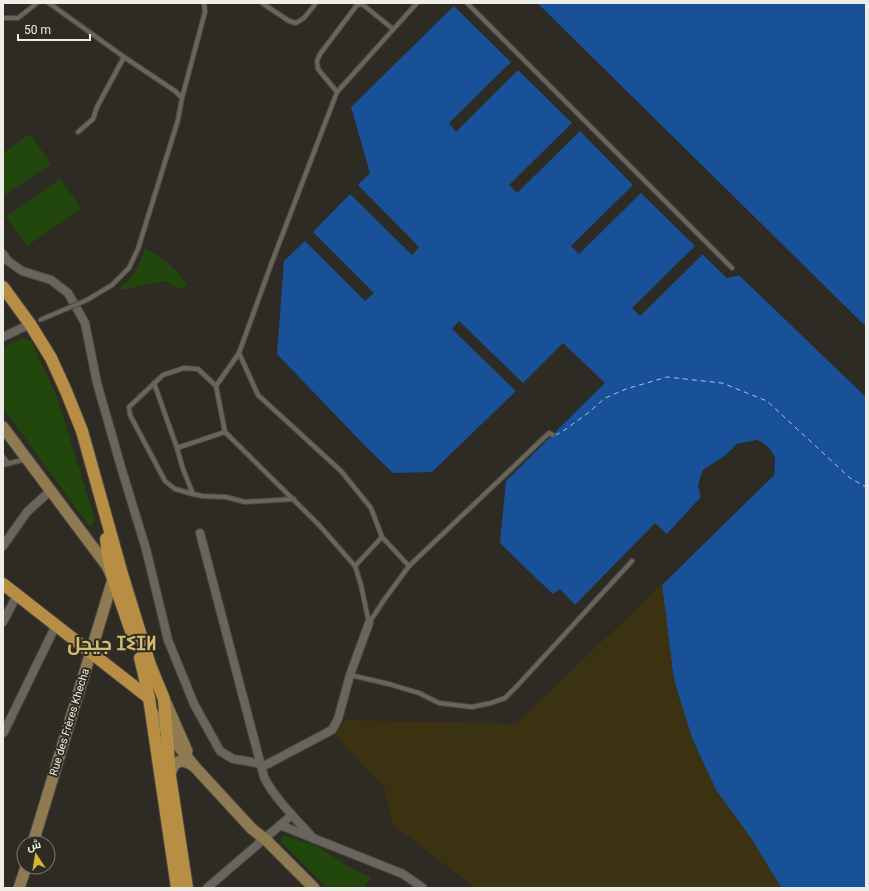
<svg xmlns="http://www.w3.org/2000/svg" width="869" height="891" viewBox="0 0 869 891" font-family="Roboto,Cairo,'Noto Sans Tifinagh',sans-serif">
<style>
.green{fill:#22470c}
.sand{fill:#3b3212}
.water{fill:#185197}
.pier{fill:#2e2b24}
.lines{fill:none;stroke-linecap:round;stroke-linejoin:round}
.ferry{stroke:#a7c4eb;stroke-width:1;stroke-dasharray:5 4;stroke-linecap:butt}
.lane-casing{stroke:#4a4842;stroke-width:6}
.street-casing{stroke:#4a4842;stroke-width:10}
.secondary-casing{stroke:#4a4842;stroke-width:13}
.primary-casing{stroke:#4a4842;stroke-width:14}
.lane{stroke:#68655d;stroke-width:4}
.street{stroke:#68655d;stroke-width:8}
.secondary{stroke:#8f7a51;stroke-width:11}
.primary{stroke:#b78e44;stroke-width:12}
.lane-bridge-casing{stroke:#4a4842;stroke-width:6;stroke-linecap:butt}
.lane-bridge{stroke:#68655d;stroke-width:4}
.labels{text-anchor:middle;stroke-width:4;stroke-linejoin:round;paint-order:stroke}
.street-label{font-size:11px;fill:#efede8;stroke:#2e2b24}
.town-label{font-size:19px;font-weight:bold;fill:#d2be71;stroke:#2e2b24}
</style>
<rect width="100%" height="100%" fill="#2e2b24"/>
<!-- green -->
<g class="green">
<polygon points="30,134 51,164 3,196 3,153"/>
<polygon points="60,179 81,208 27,246 6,217"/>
<path d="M145 248C161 258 179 269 187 286L181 289 164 281 122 290 119 288C134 280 140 263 145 248Z"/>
<polygon points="23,338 31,341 57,397 95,520 90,527 3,408 3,347"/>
<polygon points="282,835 317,846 347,866 371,878 363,888 327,888 282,843"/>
</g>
<!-- sand -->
<polygon class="sand" points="662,584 674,680 692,738 716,790 751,838 782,888 475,888 392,824 385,789 335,735 344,720 516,724"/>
<!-- water -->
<g class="water">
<polygon points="537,3 866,3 866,327"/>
<polygon points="454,6 511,62 449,123 456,132 518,70 572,123 509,185 517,193 580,131 633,185 571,246 579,254 641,193 695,246 632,308 640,316 703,254 727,278 739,275 866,397 866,888 782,888 781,887 751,838 716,790 692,738 674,680 662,584 774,475 775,457 768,447 758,440 737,444 725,456 703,470 698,485 701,497 667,534 655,523 575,605 560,589 553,594 538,580 500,543 506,481 605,383 563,343 523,383 459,321 452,329 516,391 432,472 393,473 367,448 277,354 284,261 305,241 365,301 374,293 313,232 350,194 412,255 419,247 358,185 370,173 351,107"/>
</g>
<!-- pier -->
<g class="pier">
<polygon points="535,3 537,3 866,327 866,329"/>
<polygon points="456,4 512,60 512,63 454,6"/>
<polygon points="703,252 728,276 738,273 740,273 866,394 866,397 739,275 727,278 701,253"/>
<polygon points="758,440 768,447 775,457 774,475 661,586 661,582 772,474 773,458 766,448 757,442 738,446 726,458 705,471 700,485 703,498 669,535 667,534 701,497 698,485 703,470 725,456 737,444"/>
</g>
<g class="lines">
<!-- ferry -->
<polyline class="ferry" points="555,435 558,434 566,429 588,413 605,398 626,389 667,377 722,383 767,401 850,478 866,487"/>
<defs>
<g id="lane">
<polyline points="49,3 124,57 175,91 182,98"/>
<polyline points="262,3 289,21 296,23 304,18 316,3"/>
<polyline points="467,3 732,268"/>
<polyline points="3,18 18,18 37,3"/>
<polyline points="337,92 318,69 317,61 320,54 357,5 362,4 393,29"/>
<polyline points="78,132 93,119 97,107 124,57"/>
<polyline points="112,285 129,268 138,249 178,120 182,98 205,12 204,3"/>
<polyline points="239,353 258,395 341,471 371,508 382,537 409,566"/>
<polyline points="154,383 177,448"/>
<polyline points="216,386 198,369 184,368 163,375 129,407 130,415 165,481 175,489 193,494 202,496 226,497 245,502 294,499"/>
<polyline points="3,457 8,463"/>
<polyline points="3,465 26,459"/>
<polyline points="193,494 183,469 177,448 225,432"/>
<polyline points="355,566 382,537"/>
<polyline points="369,623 361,585 355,566 319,525 225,432 216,386 239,353 272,262 337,92 417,3"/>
<polyline points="369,623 384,600 409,566 549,433 553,435"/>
<polyline points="350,675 389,684 419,693 439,703 472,707 491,703 505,698 517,686 632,561"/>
</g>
<g id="street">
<polyline points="3,254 8,261 22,271 51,280 68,293 85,323 97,383 121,467 146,549 168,640 194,704 220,751 233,759 246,761 261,764"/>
<polyline points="3,337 30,324"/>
<path d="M200 533 264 777C274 798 298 821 314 839"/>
<polyline points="3,546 27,512 50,491"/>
<polyline points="3,622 17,595"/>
<polyline points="3,733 4,732 56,625"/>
<polyline points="262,767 332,730 338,719 350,675 369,623"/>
<polyline points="280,825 403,874 423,888"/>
<polyline points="207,888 292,815"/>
</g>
<g id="secondary">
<polyline points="3,427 107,566 113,579 33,843"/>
<polyline points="166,703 187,751"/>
<polyline points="151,711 194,766 252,829 265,839 314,888"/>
<path d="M170 776C173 761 180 757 194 766"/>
<polyline points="19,888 26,867"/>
</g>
<g id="primary">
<polyline points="3,287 30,324 51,358 66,391 82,431 122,574 150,665 164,699 170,776 187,888"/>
<polyline points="106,539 108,556 113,579 133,637"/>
<polyline points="3,584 149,698"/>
<polyline points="140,658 143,670 149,698 177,888"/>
</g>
</defs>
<!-- lane casing -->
<use href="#lane" class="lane-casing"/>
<!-- street casing -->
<use href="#street" class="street-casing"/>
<!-- secondary casing -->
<use href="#secondary" class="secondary-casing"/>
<!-- primary casing -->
<use href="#primary" class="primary-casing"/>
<!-- lane -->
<use href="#lane" class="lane"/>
<!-- street -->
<use href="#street" class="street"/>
<!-- secondary -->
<use href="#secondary" class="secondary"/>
<!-- primary -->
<use href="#primary" class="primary"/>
<defs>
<polyline id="lane-bridge" points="40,320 87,300 112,285"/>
</defs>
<!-- lane-bridge casing -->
<use href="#lane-bridge" class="lane-bridge-casing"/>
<!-- lane-bridge -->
<use href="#lane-bridge" class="lane-bridge"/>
</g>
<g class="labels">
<!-- street labels -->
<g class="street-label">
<text transform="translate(69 722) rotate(-73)" y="4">Rue des Frères Khecha</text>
</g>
<!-- town labels -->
<g class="town-label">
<text x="112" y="650">جيجل ⵊⵉⵊⵍ</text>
</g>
</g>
<!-- border -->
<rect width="869" height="891" fill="none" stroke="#efede8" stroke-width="8"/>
<!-- north arrow -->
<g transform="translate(36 855) rotate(348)"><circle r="19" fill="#2e2b24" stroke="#7b7972"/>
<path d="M0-3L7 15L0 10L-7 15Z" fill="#d4b635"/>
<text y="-6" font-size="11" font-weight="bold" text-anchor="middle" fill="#efede8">ش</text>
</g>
<!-- scale -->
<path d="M18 34v6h72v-6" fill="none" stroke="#efede8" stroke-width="2"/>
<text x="24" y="34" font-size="12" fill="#efede8" stroke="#2e2b24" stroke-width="3" paint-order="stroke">50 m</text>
</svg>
